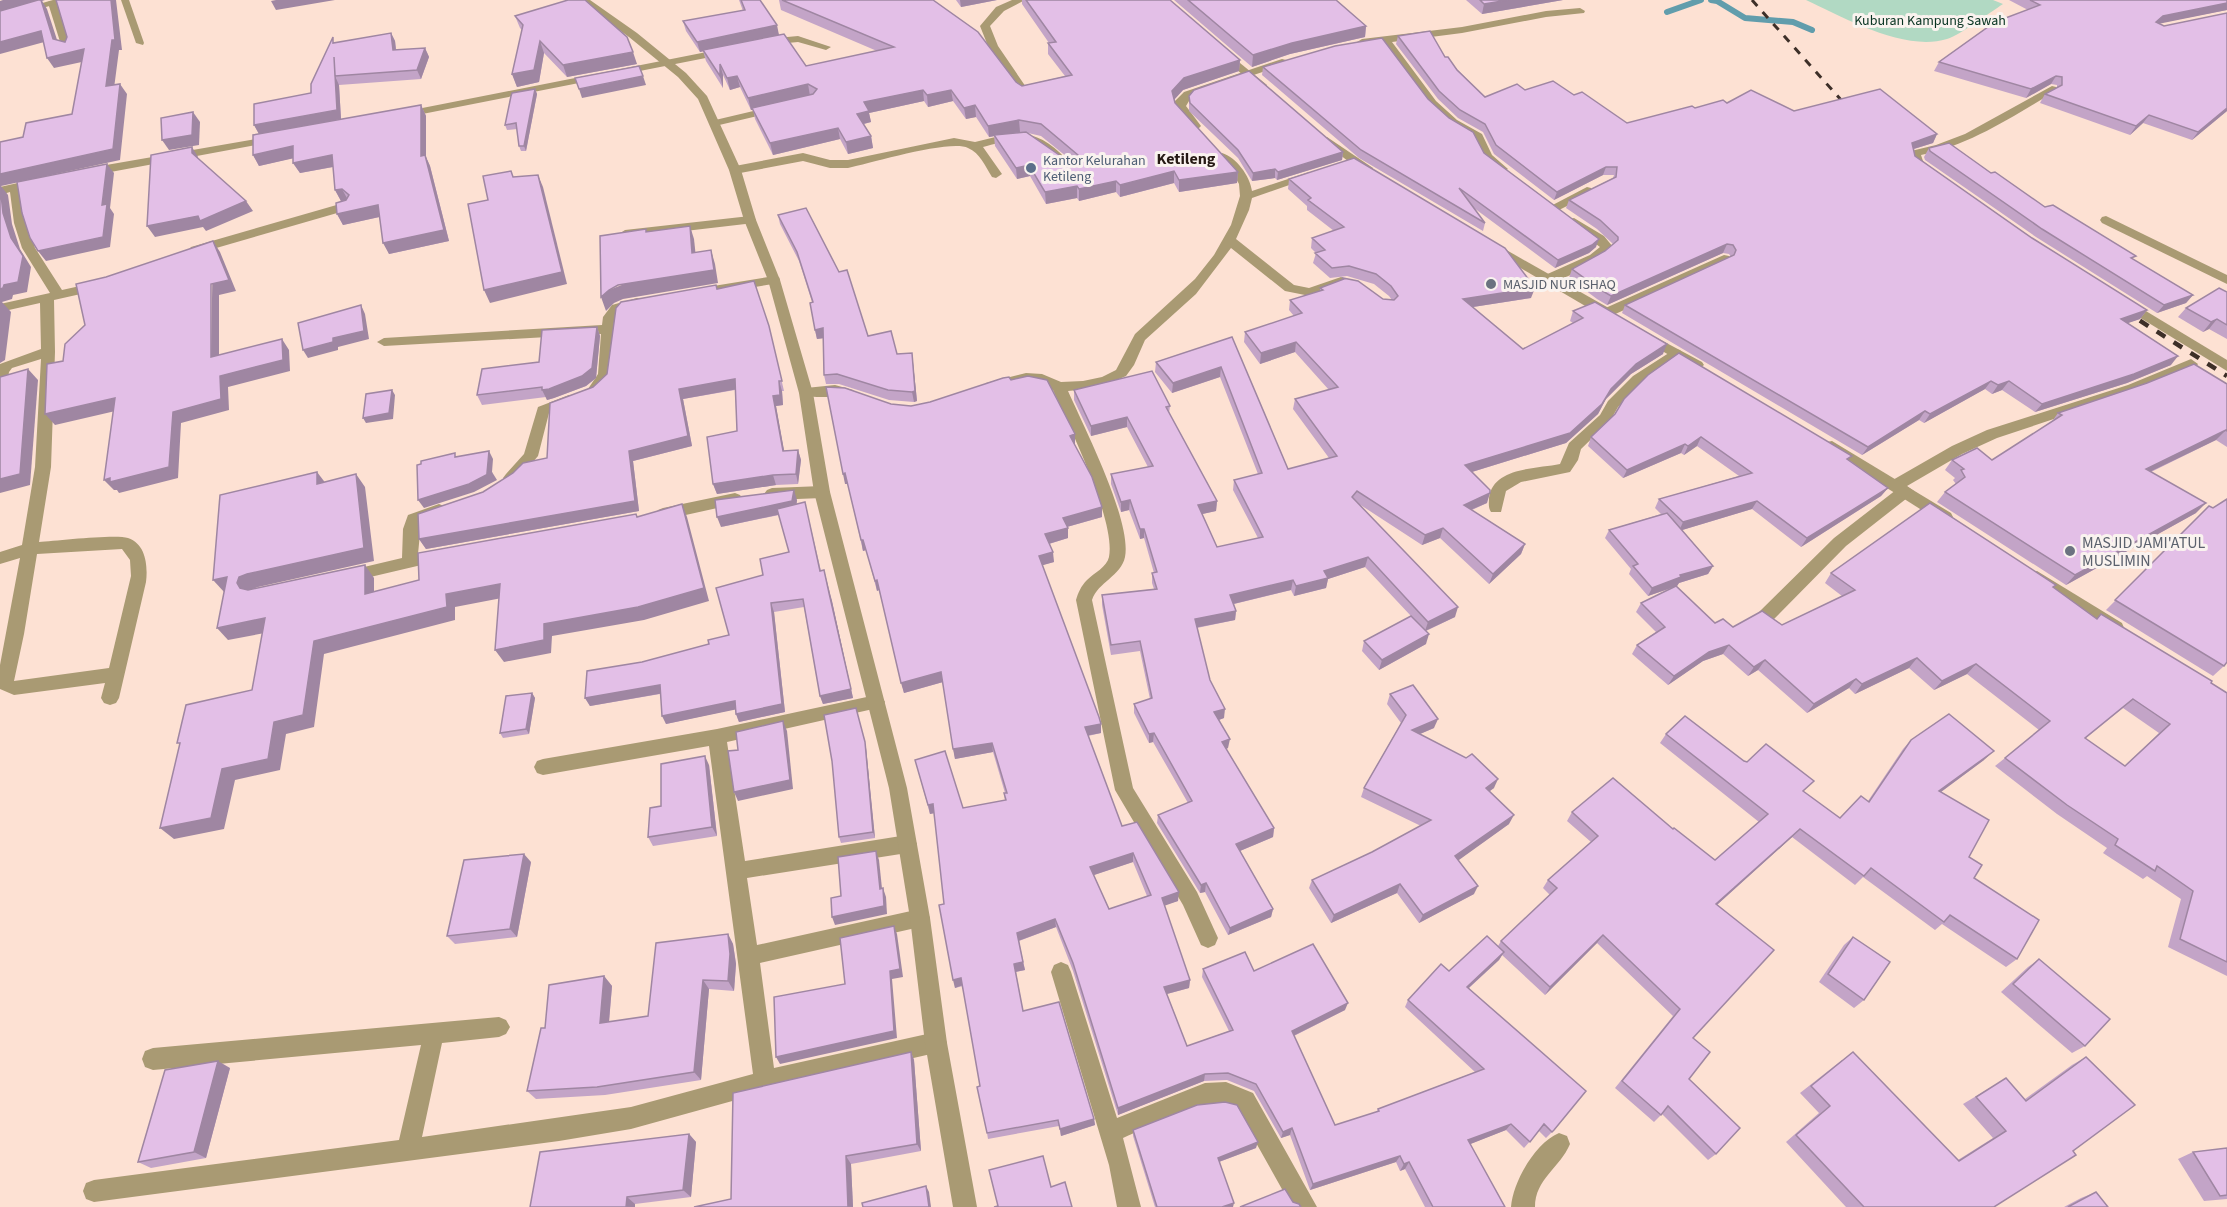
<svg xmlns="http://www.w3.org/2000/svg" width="2227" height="1207" viewBox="0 0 2227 1207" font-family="'Source Sans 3',sans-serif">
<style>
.green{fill:#b1d9c3}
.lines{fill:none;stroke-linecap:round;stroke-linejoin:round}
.stream{stroke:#619dac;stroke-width:6}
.service{fill:#a99a73;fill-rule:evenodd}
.minor{fill:#a99a73;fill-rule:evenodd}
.tertiary{fill:#a99a73;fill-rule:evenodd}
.rail-far1{stroke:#3d2f28;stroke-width:3;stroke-dasharray:8 8;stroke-linecap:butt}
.rail{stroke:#3d2f28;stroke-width:4.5;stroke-dasharray:10 10;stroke-linecap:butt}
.wall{fill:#c3a4c7;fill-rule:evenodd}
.shaded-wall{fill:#9f86a2}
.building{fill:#e3bfe7;stroke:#9f86a2;stroke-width:1.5;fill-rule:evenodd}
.service-dot{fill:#5c6f8a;stroke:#faf3ef;stroke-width:2}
.worship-dot{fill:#6b7280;stroke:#faf3ef;stroke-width:2}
.labels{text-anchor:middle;stroke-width:6;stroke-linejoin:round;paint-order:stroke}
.far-park-label{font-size:14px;fill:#063220;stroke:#faf3ef}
.far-service-label{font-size:14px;fill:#4e5e75;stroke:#faf3ef;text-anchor:start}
.far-worship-label{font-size:14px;fill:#5b616d;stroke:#faf3ef;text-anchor:start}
.far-quarter-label{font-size:16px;font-weight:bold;fill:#261a14;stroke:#faf3ef}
.worship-label{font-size:16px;fill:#5b616d;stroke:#faf3ef;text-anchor:start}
</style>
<rect width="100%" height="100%" fill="#fde1d3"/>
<!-- green -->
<path class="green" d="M1806 0H1993L2003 4C1989 13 1962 34 1947 39 1904 52 1845 18 1806 0Z"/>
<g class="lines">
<!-- stream -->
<g class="stream">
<polyline points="1711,0 1717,1 1745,18 1793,22 1812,30"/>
<polyline points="1667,12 1701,0"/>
</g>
<!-- service -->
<polygon class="service" points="121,0 129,0 144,43 143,45 136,43"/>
<!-- minor -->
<g class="minor">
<polygon points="1012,0 1025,0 1004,11 990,26 998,46 1028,90 1023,93 1019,92 988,46 980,26 996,7"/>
<polygon points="49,1 58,3 72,48 71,50 62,48 48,3"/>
<polygon points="1580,8 1585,11 1584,13 1546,17 1462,33 1392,42 1436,101 1457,120 1482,134 1492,155 1508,169 1502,173 1483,159 1473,138 1449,124 1428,105 1382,43 1362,45 1357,42 1362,39 1462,27 1546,11"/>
<polygon points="798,36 831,47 826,50 798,42 766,45 761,42 766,39"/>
<polygon points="727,48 731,49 731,53 402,118 396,115 402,112"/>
<polygon points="1282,59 1286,60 1286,64 1192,96 1186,106 1201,126 1199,128 1191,128 1174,106 1174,102 1184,92"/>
<path d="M2052 86 2056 87V91C2013 116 1971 145 1921 155L1923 161 1934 170 1932 173C1919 175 1912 164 1909 153L1911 151 1936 145 1965 134Z"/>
<polygon points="775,106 781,109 779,111 715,126 709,123 711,121"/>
<path d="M1012 133C1033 132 1051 142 1065 158L1063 160C1050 163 1039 145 1026 141 1013 137 996 144 983 147L1002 174 996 178 992 177C985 166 980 153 968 148 951 139 871 163 848 168H830L803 161 735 174 729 170 735 166 803 153 830 160H848L954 138 975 142Z"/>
<polygon points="273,136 279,139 277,141 89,176 83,172 89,168"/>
<path d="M1222 153C1236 157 1250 176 1252 191L1309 172 1315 176 1252 198 1249 210 1236 239 1294 285 1309 288 1341 277 1348 281 1346 284 1310 296 1285 291 1231 248 1196 294 1145 340 1134 365 1126 376 1099 388 1068 391C1084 427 1132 521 1125 557 1121 576 1098 582 1092 600L1133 788 1197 892 1218 938 1215 945 1208 948 1201 945 1183 905 1115 790 1076 600C1078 593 1081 586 1087 580 1094 573 1107 567 1109 557 1116 521 1069 426 1053 390 1032 377 1013 385 991 391L984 386 986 383 1026 373 1042 374 1061 382 1083 381 1102 377 1116 370 1135 334 1195 279 1214 255 1231 225 1240 196 1239 184 1234 175 1216 156Z"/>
<path d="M40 178 46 182 44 185 22 190 27 223 35 248 62 290 98 282 105 286 103 289 54 300 55 352 51 467 39 542C56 541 115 534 128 538 146 544 148 566 146 582L119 698 116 703 110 705 104 703 101 698 105 683 14 695 0 689V665L20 558 0 564V552L22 545 35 467 41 359 12 368 9 372 7 384 0 389V364L41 349 40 303 0 312V304L50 293 22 248 14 223 10 192 0 195V187ZM122 549 130 560 131 576 109 668 14 681 24 634 37 554Z"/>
<polygon points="1587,187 1591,188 1591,194 1557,211 1549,211 1547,208"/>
<polygon points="347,202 351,203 351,209 199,253 191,253 189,250 191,247"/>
<polygon points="750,216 754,217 756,220 754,223 625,238 619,234 625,230"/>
<polygon points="2106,216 2227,275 2227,284 2102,223 2100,220 2102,217"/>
<path d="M1574 218 1604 236 1613 247C1603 259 1559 285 1543 282L1542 279 1543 276 1590 255 1600 247 1570 225 1568 222 1570 219Z"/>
<polygon points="1724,255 1729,256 1730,259 1729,262 1611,316 1601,316 1599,313 1601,310"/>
<polygon points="774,276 779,277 780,280 779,283 695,297 688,293 695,289"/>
<path d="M637 298 642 299 644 302 642 305C635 307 625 306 620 312 606 328 628 387 593 397L586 392 598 374 601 334 384 346 377 342 384 338 602 325 603 317 612 305Z"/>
<polygon points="2126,299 2227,360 2227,371 2121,306 2119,303"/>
<path d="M1675 349 1680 350 1682 353 1680 356 1643 382 1618 407 1610 421 1581 449 1578 460 1570 472 1521 482 1506 491 1501 512H1491C1488 507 1489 504 1489 498 1493 467 1536 469 1560 464L1569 443 1600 415 1608 401 1633 376Z"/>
<polygon points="2191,359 2198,364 2196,367 2138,391 1997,438 1962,454 1907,486 1914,491 1911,495 1846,546 1771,622 1765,624 1759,622 1757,617 1759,612 1834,538 1896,490 1891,489 1888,485 1891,481 1952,446 1987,430 2128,385"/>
<path d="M835 385 853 390 855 393 848 398C834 395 805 400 799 393L806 388Z"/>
<polygon points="569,395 576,400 574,403 549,413 538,456 516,482 506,482 503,478 506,474 524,454 538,407"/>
<polygon points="822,486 827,488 830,492 827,496 822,498 772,500 767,498 764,494 767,490 772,488"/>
<polygon points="735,493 740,495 743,499 740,503 663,520 658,518 655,514 658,510 663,508"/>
<polygon points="439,504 444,506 447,510 444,514 421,523 418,554 441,549 447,551 449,555 447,559 349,582 343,580 341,576 343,572 402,558 403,529 408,515"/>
<polygon points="876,695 882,697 885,702 882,707 727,742 745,861 907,835 914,838 917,844 914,850 907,853 747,878 757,945 920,909 927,911 930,918 927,925 920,927 760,963 774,1068 936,1032 944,1035 947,1043 944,1051 765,1092 631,1129 559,1141 94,1202 86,1199 83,1191 86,1183 94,1180 399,1140 421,1045 153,1070 145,1067 142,1059 145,1051 153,1048 499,1017 506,1020 510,1027 506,1034 499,1037 442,1043 422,1137 631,1107 753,1074 709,746 543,775 537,773 534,767 537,761 543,759 717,729"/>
<path d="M1061 962 1068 965 1071 972 1117 1118 1205 1083 1226 1082 1253 1093 1317 1207H1292L1237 1109C1205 1095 1154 1125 1123 1138L1141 1207H1117L1109 1165 1051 972 1054 965Z"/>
<path d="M1559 1133 1567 1136 1570 1144C1560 1168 1535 1179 1535 1207H1511C1513 1182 1535 1143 1559 1133Z"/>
</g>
<!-- tertiary -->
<g class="tertiary">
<polygon points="53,0 69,0 0,21 0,15"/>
<polygon points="578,0 590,0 637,33 686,73 707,96 741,170 756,220 780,280 813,393 830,492 907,788 930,918 947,1043 977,1207 953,1207 925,1043 910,918 889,788 814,492 799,393 768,280 744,220 729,170 698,99 678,77 629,37"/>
<polygon points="1224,50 1267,85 1267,89 1259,89 1220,55 1220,51"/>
<polygon points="1327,137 1373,168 1373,174 1365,174 1323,142 1321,140"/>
<polygon points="1494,243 1614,311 1616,314 1609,318 1604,317 1490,250 1488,247 1490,244"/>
<polygon points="1646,332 1702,362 1704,365 1697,370 1692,368 1641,339 1639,336"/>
<polygon points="1832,441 1951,513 1953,517 1951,521 1939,521 1827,450 1825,446 1827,442"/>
<polygon points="2037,571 2122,623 2124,628 2122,633 2116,635 2110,633 2031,581 2029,577 2031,573"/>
</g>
<!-- rail-far1 -->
<polyline class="rail-far1" points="1752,0 1850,110"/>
<!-- rail -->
<polyline class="rail" points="2123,310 2227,376"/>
</g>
<!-- wall -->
<g class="wall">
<path d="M739 0H760L779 35 806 66 877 51 781 10 779 0H933L1016 82 1022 86 1065 76 1048 54V43H1049L1022 4V0H1170L1240 60 1239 71 1183 90 1174 100 1175 103 1238 172 1237 183 1179 192 1174 183 1120 197 1116 192 1079 201 1077 198 1046 204 1030 176 1017 179 995 146 994 136 989 137 976 117 966 119 953 101 928 107 924 101 869 113 871 122 864 124 871 136 873 148 848 154 840 139 773 155 755 119 753 109 751 110 740 87 730 90 723 75V88L706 61 703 51 700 52 686 31 683 21 743 11ZM1028 133 1041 136 1072 161H1068Z"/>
<polygon points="956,0 997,0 961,7"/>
<polygon points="1174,0 1336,0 1366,26 1365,37 1290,54 1252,67"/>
<polygon points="1466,0 1563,0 1482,14"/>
<polygon points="2009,0 2227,0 2227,10 2159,23 2164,26 2227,13 2227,111 2192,140 2143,123 2130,135 2040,103 2045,94 2057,88 2057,85 2051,84 2026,98 1934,71 1939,62 2028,10"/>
<polygon points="515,16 637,64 567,77 544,53 539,82 517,87 512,74 522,30 520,28"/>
<polygon points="391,33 395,41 396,50 425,48 429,57 421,79 339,85 341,119 259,134 254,125 311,93 335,43"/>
<polygon points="1398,36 1445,57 1485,97 1525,90 1574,95 1627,123 1695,108 1727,103 1794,111 1937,134 1933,143 1914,149 1915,156 2032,238 2147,310 2140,319 2127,323 2171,365 2127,383 2035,412 2002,390 1992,394 1985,389 1924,423 1919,420 1862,455 1622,313 1625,305 1731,257 1729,254 1723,253 1607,305 1597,299 1569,278 1572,269 1605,251 1613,244 1597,229 1566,208 1569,200 1613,178 1614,175 1603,175 1554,200 1494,154 1483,132 1458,118 1438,99 1396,44"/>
<polygon points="1263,67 1428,99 1484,153 1596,247 1589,253 1555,268 1474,208 1485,223 1483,231 1359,158 1262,75"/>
<polygon points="535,89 537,94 526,151 521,151 519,146 517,129 507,130 505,125"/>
<polygon points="1189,96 1343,152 1342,160 1277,180 1275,178 1252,181 1238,158 1189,111"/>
<polygon points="421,105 426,116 426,157 430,166 449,241 389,254 379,217 343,225 337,214 341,201 335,190 333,167 300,173 293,163 293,158 259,166 253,155"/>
<polygon points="1929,148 1991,173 2045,207 2193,295 2186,303 2157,313 2036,237 1925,160 1924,157"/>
<polygon points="1289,179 1531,298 1473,307 1523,349 1573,323 1570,321 1573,311 1663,354 1631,374 1606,399 1598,414 1566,443 1472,472 1487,503 1472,510 1525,544 1521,554 1489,584 1440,538 1422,545 1359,504 1455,617 1426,631 1426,644 1379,670 1362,651 1364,641 1411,616 1365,567 1328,579 1326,588 1294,596 1291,590 1234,604 1236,611 1235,620 1197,628 1210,680 1224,718 1219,720 1228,748 1226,749 1274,828 1273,837 1240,851 1273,909 1271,917 1228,935 1205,892 1200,893 1157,823 1158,815 1188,803 1153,742 1149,743 1134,713 1134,704 1150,699 1140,651 1111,655 1102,605 1102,595 1154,589 1152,583 1152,573 1154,573 1144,538 1140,539 1129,510 1121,512 1111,484 1111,474 1148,467 1127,427 1091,436 1074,400 1074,390 1170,406 1169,413 1217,501 1216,511 1202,514 1217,547 1258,538 1233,490 1234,480 1258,474 1220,377 1172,393 1155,372 1156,362 1232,337 1288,469 1329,458 1293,409 1295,399 1329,390 1295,352 1260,364 1244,342 1245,332 1294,316 1289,310 1290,300 1320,291 1320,288 1343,280 1343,278 1383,299 1392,300 1389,296 1374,284 1347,276 1330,278 1313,263 1316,253 1311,248 1312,238 1334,231 1307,210 1307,206 1288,189"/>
<polygon points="778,215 868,336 897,354 912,353 917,401 914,402 889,400 839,384 826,384 824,375 823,338 817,339 815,330 812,302 799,261 780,224"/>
<polygon points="717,289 769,326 784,391 782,391 783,405 776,406 784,451 798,450 801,460 798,484 776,485 717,494 713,484 737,431 735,390 683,399 692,446 633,461 639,511 426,549 419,539 483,492 547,458 593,387"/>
<polygon points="2227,292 2227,339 2209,329 2203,332 2178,317 2186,308"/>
<polygon points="597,327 600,336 596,378 586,386 554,398 547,400 546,397 482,405 477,395 539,362"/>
<path d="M1011 380 1075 445 1102 517 1067 527 1068 538 1049 544 1054 562 1042 565 1101 733 1088 736 1122 826 1178 901 1164 905 1190 980 1189 988 1167 994 1187 1046 1229 1031 1202 977 1203 969 1254 971 1345 1010 1294 1036 1335 1125 1376 1112 1378 1109 1475 1072 1405 1007 1408 1000 1449 971 1498 946 1501 941 1550 895 1543 888 1548 880 1591 842 1567 821 1572 812 1673 829 1715 860 1759 822 1660 743 1666 734 1744 761 1804 792 1840 818 1868 801 1903 749 1911 740 1984 760 1941 792 1969 857 1974 878 2017 959 2006 967 1942 924 1935 930 1863 877 1855 885 1792 837 1717 905 1693 1038 1689 1079 1716 1154 1708 1160 1662 1114 1654 1122 1615 1088 1673 1016 1597 943 1545 995 1502 955 1499 960 1469 988 1554 1130 1546 1138 1539 1131 1524 1148 1506 1130 1470 1144 1505 1207H1425L1405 1169 1400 1171 1396 1162 1310 1190 1290 1135 1281 1138 1254 1091 1227 1080 1204 1081 1118 1115 1073 971 1056 927 1019 941 1025 970 1016 972 1023 1011 1094 1119 1095 1125 1061 1136 1059 1126 988 1139 987 1133 980 1086 963 986 955 988 934 813 930 814 915 760 963 808 1005 801 1004 793H1005L993 752 955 759 943 682 904 693 879 590 877 591 866 550 863 551 848 484H845L891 404 911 406 930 402ZM1133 862 1147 896 1109 909 1094 875Z"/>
<polygon points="2227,384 2227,447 2216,440 2151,472 2196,513 2066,585 1937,502 1945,492 1956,484 1953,480 1955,478 1945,470 1952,460 1992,460 2051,423 2058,413"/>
<polygon points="1615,414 1849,460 1888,488 1881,496 1801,547 1752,509 1682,530 1713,566 1708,574 1679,583 1677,586 1648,596 1629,574 1631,569 1605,538 1609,530 1661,514 1655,508 1659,499 1739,476 1697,446 1684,455 1681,453 1623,478 1588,446 1591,437"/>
<polygon points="797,500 796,504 807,511 821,571 832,601 853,698 823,704 820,696 804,607 774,612 785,712 739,722 736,714 735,709 666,724 660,694 590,706 585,698 642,662 709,644 729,635 763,575 789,552 779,515 721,527"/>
<polygon points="2209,506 2213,508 2224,666 2213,676 2106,610"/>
<path d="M1831 573 2054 588 2097 619 2211 683 2227 693V976L2168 947 2181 899 2147 876 2143 879 2103 853 2107 848 2057 814 1995 766 2005 758 2039 730 1967 674 1934 690 1909 668 1855 694 1849 688 1807 713 1758 670 1748 676 1723 654 1703 661 1668 685 1632 654 1637 645 1656 632 1636 612 1641 603 1715 623 1733 627 1782 625 1842 596 1825 583ZM2123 708 2159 733 2125 766 2085 739Z"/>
<polygon points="532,693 535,698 529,734 503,738 500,733"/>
<polygon points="1390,694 1434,728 1420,734 1494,788 1489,791 1509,824 1458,860 1474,894 1419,923 1397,893 1331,923 1309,888 1312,880 1372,852 1421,826 1361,797 1364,788 1401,723 1387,704"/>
<polygon points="866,748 875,838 841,843 839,837"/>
<polygon points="709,765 717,836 653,846 648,837 661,806"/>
<polygon points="531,862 517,937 455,944 447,936"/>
<polygon points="728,934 733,944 736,964 734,991 709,989 701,1080 605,1095 536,1099 527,1091 545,1028 604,976 612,986 609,1022 648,1016"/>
<polygon points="1853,937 1864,1000 1854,1008 1819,982 1844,945"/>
<polygon points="2039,959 2085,1046 2072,1053 2001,992 2028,967"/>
<polygon points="911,1052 914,1060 921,1151 851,1164 853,1207 694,1207 731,1199"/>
<polygon points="2086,1057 1994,1207 1846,1207 1786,1142 1819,1113 1800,1093 1842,1060 1958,1160 1993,1138 1963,1104 1993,1086 2025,1099 2072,1065"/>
<polygon points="230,1068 206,1158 151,1168 138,1162"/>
<polygon points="1133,1130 1256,1148 1219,1162 1233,1207 1155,1207 1133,1136"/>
<polygon points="689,1134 696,1142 691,1197 635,1204 635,1207 530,1207"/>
<polygon points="2227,1148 2227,1199 2204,1201 2178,1159 2193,1152"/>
<polygon points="2096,1192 2108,1207 2064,1207 2081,1198"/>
</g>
<!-- shaded-wall -->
<g class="shaded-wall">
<polygon points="3,0 45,0 42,1 47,9 60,49 53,39 41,1 0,13 0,1"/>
<polygon points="111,0 116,0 122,50 119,50 113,96 106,86"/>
<polygon points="276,0 335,0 276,10 271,1"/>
<polygon points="960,0 997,0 961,7"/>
<polygon points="1508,0 1563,0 1482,14 1484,4"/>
<polygon points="2227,3 2227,10 2158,24 2156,22 2163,16"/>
<polygon points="777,25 779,35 700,52 697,42"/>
<polygon points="1366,26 1365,37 1290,54 1252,67 1253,55 1292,43"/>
<polygon points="41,31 48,41 0,54 0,42"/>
<polygon points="391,33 395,41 397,59 393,50"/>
<polygon points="540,41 544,53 539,82 517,87 512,74"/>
<polygon points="425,48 429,57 421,79 417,70"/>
<polygon points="84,49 91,60 54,68 47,58"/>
<polygon points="633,52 637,64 567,77 563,65"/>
<polygon points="1240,60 1239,71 1183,90 1172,102 1172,91 1184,78"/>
<polygon points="720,64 723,75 723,88 720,76"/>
<polygon points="335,76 339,85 341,119 259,134 254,125 337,110"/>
<polygon points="643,76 646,85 582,98 579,89"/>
<polygon points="737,76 740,87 730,90 727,78"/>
<polygon points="2056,76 2051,84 2026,98 2031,89"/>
<polygon points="120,84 127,94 120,160 1,186 8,195 12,224 20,249 31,267 27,292 13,295 12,299 2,302 11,312 5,360 0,363 0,289 11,238 3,213 0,186 0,174"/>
<polygon points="808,84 810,96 751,110 748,98"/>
<polygon points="535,89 537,94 526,151 524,146"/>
<polygon points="923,90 924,101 869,113 871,122 859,125 857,114 864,102"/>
<polygon points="951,90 953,101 928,107 927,95"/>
<polygon points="421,105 426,116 426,157 430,166 449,241 389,254 383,243 421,156"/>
<polygon points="975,105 976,117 966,119 964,108"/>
<polygon points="2227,108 2227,111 2192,140 2198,132"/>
<polygon points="193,112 200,122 199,145 169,150 162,140"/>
<polygon points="2149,115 2143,123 2130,135 2136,126"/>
<polygon points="1019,120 1020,132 989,137 988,126"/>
<polygon points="838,128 840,139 773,155 770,143"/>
<polygon points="1937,134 1933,143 1907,151 1912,143"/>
<polygon points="871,136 873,148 848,154 846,142"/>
<polygon points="293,146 299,157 259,166 253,155"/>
<polygon points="192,147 198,157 198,163 192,153"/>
<polygon points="1343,152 1342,160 1277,180 1278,172"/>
<polygon points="332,155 338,166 300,173 293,163"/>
<polygon points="107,164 114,173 110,208 114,214 110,247 46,261 38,251 102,205"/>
<polygon points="1029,165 1030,176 1017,179 1016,168"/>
<polygon points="1606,167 1603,175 1554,200 1557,192"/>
<polygon points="1275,169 1275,178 1252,181 1253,173"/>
<polygon points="1174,171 1174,183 1120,197 1120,185"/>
<polygon points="1238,172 1237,183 1179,192 1179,180"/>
<polygon points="538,175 543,187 567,284 490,303 484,290"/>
<polygon points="1116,181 1116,192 1079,201 1079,189"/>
<polygon points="1077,186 1077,198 1046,204 1045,192"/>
<polygon points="342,189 348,200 341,201 335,190"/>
<polygon points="246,201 253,211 206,231 203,227 155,237 147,226"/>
<polygon points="378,205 384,216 343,225 337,214"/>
<polygon points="690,226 694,239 697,267 692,253"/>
<polygon points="1599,239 1596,247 1589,253 1555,268 1558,260"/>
<polygon points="213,241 220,252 236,291 219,295 219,368 211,357"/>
<polygon points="1727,244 1723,253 1607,305 1611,296"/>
<polygon points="711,250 715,264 718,283 623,299 614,303 606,311 601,297 609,290"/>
<polygon points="1535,288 1531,298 1460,309 1463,299"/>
<polygon points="2193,295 2186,303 2157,313 2164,305"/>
<polygon points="361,305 365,314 369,339 338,347 338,350 308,358 303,350 333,338"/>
<polygon points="2147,310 2140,319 2114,328 2121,319"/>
<polygon points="2217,319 2209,329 2203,332 2211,322"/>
<polygon points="597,327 600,336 596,378 586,386 554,398 547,400 542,390"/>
<polygon points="823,328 825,338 817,339 815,330"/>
<polygon points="282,339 289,350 290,371 228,387 229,410 181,423 178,478 119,493 117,490 114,490 104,480 110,478 173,412 220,376"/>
<polygon points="1296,342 1295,352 1260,364 1261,353"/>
<polygon points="1667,344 1663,354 1631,374 1606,399 1598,414 1566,443 1462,475 1465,465 1611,389 1636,364"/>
<polygon points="912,353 917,401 914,402 912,392"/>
<polygon points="2178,356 2171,365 2127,383 2035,412 2042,404"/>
<polygon points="1221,367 1220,377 1172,393 1173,383"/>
<polygon points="28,369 38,380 30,485 0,493 0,479"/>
<polygon points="735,379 738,389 683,399 692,446 633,461 639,511 426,549 419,539 629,451 679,389"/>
<polygon points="779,381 782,391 783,405 776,406 786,461 783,451 773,396"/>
<polygon points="1991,381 1985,389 1924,423 1930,414"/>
<polygon points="2009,381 2002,390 1992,394 1998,385"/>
<polygon points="392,390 395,395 393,419 366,423 363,418"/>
<polygon points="115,398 124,409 55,425 45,414"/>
<polygon points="1925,411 1919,420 1862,455 1868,447"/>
<polygon points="1127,417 1127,427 1091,436 1091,426"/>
<polygon points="2226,430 2216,440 2137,478 2146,469"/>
<polygon points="1075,434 1075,445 1070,446 1070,436"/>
<polygon points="1701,437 1697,446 1684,455 1688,446"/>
<polygon points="1685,444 1681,453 1623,478 1627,470"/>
<polygon points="798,450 801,460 798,484 796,474"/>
<polygon points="489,451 493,459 492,472 497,480 474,492 424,508 418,500 487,473"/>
<polygon points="317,472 327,485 317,484"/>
<polygon points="845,473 848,484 845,484 843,474"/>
<polygon points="356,474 365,487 374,561 258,587 250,590 248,596 240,588 237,583 239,577"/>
<polygon points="773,475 776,485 717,494 713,484"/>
<polygon points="1888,488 1881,496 1801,547 1807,538"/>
<polygon points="794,490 797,500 796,511 721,527 717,517"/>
<polygon points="1490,493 1487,503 1461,514 1464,505"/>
<polygon points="1130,500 1129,510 1121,512 1121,502"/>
<polygon points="1217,501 1216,511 1198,515 1198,505"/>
<polygon points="1757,501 1752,509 1679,531 1683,522"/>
<polygon points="2206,503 2196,513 2066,585 2075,575"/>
<polygon points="682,504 687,517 709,601 644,620 552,636 551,653 504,662 495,650"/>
<polygon points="1102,507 1102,517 1063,528 1063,518"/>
<polygon points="1068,528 1068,538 1045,545 1045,534"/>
<polygon points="1443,528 1440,538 1422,545 1425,535"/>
<polygon points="1140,529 1144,529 1144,538 1140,539"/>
<polygon points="861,540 863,540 866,550 863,551"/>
<polygon points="1525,544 1521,554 1489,584 1493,574"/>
<polygon points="1053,552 1054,562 1040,566 1039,556"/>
<polygon points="1368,557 1365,567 1328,579 1326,588 1294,596 1296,586 1324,571"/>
<polygon points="365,565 374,578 374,606 365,594"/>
<polygon points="1713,566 1708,574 1679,583 1677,586 1648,596 1652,588 1680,575"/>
<polygon points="824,570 832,601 853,698 823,704 820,696"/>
<polygon points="227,577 225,593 213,580"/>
<polygon points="877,580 879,590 877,591 875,581"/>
<polygon points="1293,580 1291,590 1229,605 1230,595"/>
<polygon points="500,584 507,597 455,607 455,620 324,654 314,727 286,734 280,770 235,780 224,829 174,839 160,828 222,769 274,722 314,641 446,594"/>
<polygon points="771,603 774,612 785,712 739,722 736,714"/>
<polygon points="1458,607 1455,617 1425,631 1428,622"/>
<polygon points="1236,611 1235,620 1194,628 1195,619"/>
<polygon points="265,618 275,631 228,640 217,628"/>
<polygon points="1429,634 1426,644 1379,670 1382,660"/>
<polygon points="1729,645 1723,654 1703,661 1668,685 1674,676 1709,652"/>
<polygon points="1917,658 1909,668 1855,694 1862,684"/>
<polygon points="1765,660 1758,670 1748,676 1754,667"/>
<polygon points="1976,664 1967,674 1934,690 1942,681"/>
<polygon points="941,672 943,682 904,693 901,683"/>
<polygon points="1856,679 1849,688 1807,713 1814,704"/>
<polygon points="660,685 664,693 590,706 585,698"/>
<polygon points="532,693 535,698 529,734 526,729"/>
<polygon points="735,701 738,709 666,724 662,716"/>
<polygon points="856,708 866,748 875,838 873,832"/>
<polygon points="1225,709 1224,718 1213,722 1214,712"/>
<polygon points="1438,719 1434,728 1408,739 1412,730"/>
<polygon points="783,721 787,731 793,789 738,801 734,792"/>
<polygon points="1101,724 1101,733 1085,736 1085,727"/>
<polygon points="1154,733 1153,742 1149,743 1149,734"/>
<polygon points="1230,739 1228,748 1221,751 1222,742"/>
<polygon points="992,743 993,752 955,759 953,749"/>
<polygon points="1994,751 1984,760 1930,800 1939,791"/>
<polygon points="705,756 709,765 717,836 712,827"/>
<polygon points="1498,779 1494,788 1482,797 1486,788"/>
<polygon points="933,804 935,813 930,814 928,805"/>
<polygon points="1514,815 1509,824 1452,865 1455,856"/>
<polygon points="1274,828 1273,837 1235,853 1236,844"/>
<polygon points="1800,829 1792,837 1709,912 1716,904"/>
<polygon points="876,851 879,860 883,898 880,889"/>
<polygon points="1133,853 1133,862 1091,876 1090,867"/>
<polygon points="524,854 531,862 517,937 510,929"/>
<polygon points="1206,883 1205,892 1200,893 1201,885"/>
<polygon points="1400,884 1397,893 1331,923 1334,915"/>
<polygon points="1478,886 1474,894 1419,923 1423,915"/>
<polygon points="883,888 886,897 887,914 835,925 832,917"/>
<polygon points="1179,892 1178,901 1161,907 1162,898"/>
<polygon points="1273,909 1271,917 1228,935 1230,928"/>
<polygon points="1055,919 1056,927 1018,941 1017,933"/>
<polygon points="894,926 897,934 903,977 892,979 897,1038 780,1064 776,1057 890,971"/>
<polygon points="728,934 733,944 736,964 734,991 728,981"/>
<polygon points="1603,935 1597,943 1545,995 1550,987"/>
<polygon points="1504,952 1499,960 1462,994 1467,987"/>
<polygon points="1023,962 1025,970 1015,972 1014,964"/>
<polygon points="604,976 612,986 608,1033 600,1023"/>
<polygon points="961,978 963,985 955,988 953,980"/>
<polygon points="703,980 709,989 701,1080 694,1072"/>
<polygon points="1190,980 1189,988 1163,995 1164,987"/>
<polygon points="1348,1003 1345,1010 1289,1038 1292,1031"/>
<polygon points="911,1052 914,1060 921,1151 917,1144"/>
<polygon points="218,1061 230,1068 206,1158 194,1152"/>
<polygon points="1205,1074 1204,1081 1118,1115 1118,1108"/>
<polygon points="1094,1119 1095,1125 1061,1136 1060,1129"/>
<polygon points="1511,1124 1506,1130 1463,1147 1468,1140"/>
<polygon points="1292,1128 1290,1135 1281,1138 1283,1132"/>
<polygon points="689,1134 696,1142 691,1197 683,1190"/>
<polygon points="1258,1142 1256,1148 1216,1163 1218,1158"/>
<polygon points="846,1156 851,1164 853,1207 848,1207"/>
<polygon points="1400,1156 1396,1162 1310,1190 1313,1184"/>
<polygon points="1409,1162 1405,1169 1400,1171 1404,1164"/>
<polygon points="926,1186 929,1192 931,1207 929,1207"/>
<polygon points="627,1197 635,1204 635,1207 626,1207"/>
<polygon points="1234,1203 1233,1207 1222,1207"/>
</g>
<!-- building -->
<g class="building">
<polygon points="38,0 41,0 53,39 65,42 67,37 56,0 111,0 115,40 112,40 106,86 120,84 113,149 0,174 0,142 23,137 26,123 72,114 84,49 47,58 41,31 0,42 0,11"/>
<polygon points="568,0 585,0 627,37 633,52 563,65 540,41 534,70 512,74 523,25 515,16"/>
<polygon points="741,0 760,0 777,25 697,42 683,21 745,10"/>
<polygon points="782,0 933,0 978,32 1016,82 1022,86 1072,75 1048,43 1056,42 1026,0 1170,0 1240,60 1184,78 1172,91 1175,103 1238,172 1179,180 1174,171 1120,185 1116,181 1079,189 1077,186 1045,192 1029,165 1016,168 994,135 1026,132 1068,161 1077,161 1078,155 1041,124 1019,120 988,126 975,105 964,108 951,90 927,95 923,90 864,102 869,111 857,114 871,136 846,142 838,128 770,143 752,108 813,94 817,89 808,84 748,98 737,76 727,78 720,64 720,76 703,50 784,34 806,66 894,47"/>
<polygon points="1188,0 1336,0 1366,26 1292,43 1253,55"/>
<polygon points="1480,0 1508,0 1484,4"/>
<polygon points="2030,0 2227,0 2227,3 2163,16 2156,22 2164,26 2227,13 2227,108 2198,132 2149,115 2136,126 2045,94 2062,85 2062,77 2056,76 2031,89 1939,62 1995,22 2040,5"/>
<polygon points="1430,31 1445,57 1448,57 1457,70 1485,97 1517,84 1525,90 1553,81 1574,95 1582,92 1627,123 1692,106 1695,108 1723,100 1727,103 1751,90 1794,111 1880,89 1937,134 1912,143 1915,156 2032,238 2147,310 2121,319 2178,356 2134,374 2042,404 2009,381 1998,385 1991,381 1930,414 1925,411 1868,447 1625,305 1734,255 1736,250 1733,245 1727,244 1611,296 1601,290 1572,269 1605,251 1618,240 1618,237 1600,220 1569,200 1616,177 1617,167 1606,167 1557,192 1496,145 1485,124 1460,110 1439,91 1398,36"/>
<polygon points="391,33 393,50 425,48 417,70 335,76 334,57 337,110 254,125 254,104 311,93 311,84 333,37 333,43"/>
<polygon points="1382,38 1428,99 1449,118 1473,132 1484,153 1599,239 1592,245 1558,260 1459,188 1485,223 1361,150 1263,67 1335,46"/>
<polygon points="639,66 643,76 579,89 575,78"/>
<polygon points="1249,71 1343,152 1278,172 1275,169 1253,173 1238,150 1190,103 1189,96 1194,90"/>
<polygon points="535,89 524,146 519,146 516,123 505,125 511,96 512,93"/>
<polygon points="421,105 421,156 425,155 444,230 383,243 378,205 337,214 336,203 346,200 349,195 342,189 335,190 332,155 293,163 293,146 253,155 253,135"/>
<polygon points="193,112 192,135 162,140 161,118"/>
<polygon points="1949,143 1991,173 1995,172 2045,207 2053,205 2136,256 2131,258 2193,295 2164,305 2042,229 1930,151 1929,148"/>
<polygon points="192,147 192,153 246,201 200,221 198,216 147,226 151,155"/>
<polygon points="1354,158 1505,248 1535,288 1463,299 1523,349 1583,318 1573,311 1595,302 1667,344 1636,364 1611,389 1602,404 1570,433 1465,465 1490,490 1490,493 1464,505 1525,544 1493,574 1443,528 1425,535 1357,491 1352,497 1458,607 1428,622 1368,557 1324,571 1328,578 1296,586 1293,580 1230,595 1236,611 1195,619 1210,680 1225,709 1214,712 1230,739 1222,742 1274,828 1236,844 1273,909 1230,928 1206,883 1201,885 1158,815 1192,801 1154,733 1149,734 1134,704 1152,698 1140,641 1111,645 1102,595 1157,589 1152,573 1157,572 1144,529 1140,529 1130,500 1121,502 1111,474 1153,466 1127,417 1091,426 1074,390 1152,371 1170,406 1166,407 1217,501 1198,505 1217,547 1263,537 1234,480 1262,473 1221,367 1173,383 1156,362 1232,337 1288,469 1337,456 1295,399 1338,387 1296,342 1261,353 1245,332 1302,313 1290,300 1323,290 1320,288 1344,279 1343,278 1358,281 1383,299 1394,300 1398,296 1391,286 1376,274 1349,266 1332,268 1315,253 1325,250 1312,238 1344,227 1308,200 1311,198 1289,179"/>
<polygon points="107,164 102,205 107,204 103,237 38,251 30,238 22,213 17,182"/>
<polygon points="511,171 513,177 538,175 562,272 484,290 468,204 488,200 483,176"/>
<polygon points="0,185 3,213 11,238 23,256 18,282 4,285 3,288 0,289"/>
<polygon points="806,208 839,272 847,270 868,336 891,331 897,354 912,353 915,391 912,392 888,390 837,374 824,375 823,328 815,330 810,303 813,302 797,252 778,215"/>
<polygon points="690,226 692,253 711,250 714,270 618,285 609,290 601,297 600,236 646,229 646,232"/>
<polygon points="213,241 229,280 211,284 211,357 282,339 283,360 220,376 221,399 173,412 169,467 110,482 110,478 104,480 115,398 45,414 47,364 63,361 65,344 85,325 76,284 106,277"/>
<polygon points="754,281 769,326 782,381 779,381 780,395 773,396 783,451 798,450 796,474 773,475 713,484 707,437 737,431 735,379 679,389 688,436 629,451 635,501 419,539 418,514 483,492 513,473 523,463 547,458 550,403 593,387 607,374 616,308 621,302 716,285 717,289"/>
<polygon points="2219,288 2227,292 2227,325 2217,319 2211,322 2186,308"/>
<polygon points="361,305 364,331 333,338 333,342 303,350 298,323"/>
<polygon points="597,327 592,368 582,376 549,389 542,390 542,387 477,395 482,369 539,362 542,330"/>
<polygon points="1679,353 1852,456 1847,459 1888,488 1807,538 1757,501 1683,522 1659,499 1752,473 1701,437 1688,446 1685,444 1627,470 1591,437 1615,414 1624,399 1648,375"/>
<polygon points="2194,364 2227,384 2227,431 2226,430 2146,469 2206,503 2075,575 1945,492 1965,477 1961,470 1964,469 1952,460 1977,448 1992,460 2062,415 2058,413 2147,383"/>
<polygon points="28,369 20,474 0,479 0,377"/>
<path d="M1028 376 1047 380 1075 434 1070 436 1092 477 1102 507 1063 518 1068 528 1045 534 1053 552 1039 556 1099 717 1101 724 1085 727 1122 826 1137 822 1179 892 1162 898 1190 980 1164 987 1187 1046 1233 1030 1203 969 1245 952 1254 971 1313 944 1348 1003 1292 1031 1335 1125 1379 1111 1378 1109 1484 1069 1408 1000 1441 964 1449 971 1487 936 1504 952 1467 987 1586 1091 1554 1130 1552 1132 1544 1124 1530 1142 1511 1124 1468 1140 1505 1207H1433L1409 1162 1404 1164 1400 1156 1313 1184 1292 1128 1283 1132 1256 1084 1228 1073 1205 1074 1118 1108 1073 963 1055 919 1017 933 1023 962 1014 964 1023 1011 1059 1002 1094 1119 1060 1129 1058 1120 987 1133 977 1087 980 1086 961 978 953 980 939 905 944 904 933 804 928 805 915 760 945 751 963 808 1006 800 1004 793H1007L992 743 953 749 941 672 901 683 877 580 875 581 863 540H861L845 473 843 474 826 387 845 388 891 404 911 406 930 402 1003 378 1009 377 1011 380ZM1133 853 1151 895 1109 909 1090 867Z"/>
<polygon points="392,390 389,413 363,418 366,394"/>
<polygon points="489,451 487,473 492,472 469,484 418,500 417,465 421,464 421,461 455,453 455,457"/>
<polygon points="317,472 317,484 356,474 364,548 247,574 239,577 237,583 240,588 248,590 365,565 365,594 419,580 418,553 636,514 637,517 682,504 704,588 638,607 544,624 544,640 495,650 500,584 446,594 447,607 314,641 303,715 274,722 268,759 222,769 211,818 160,828 180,743 177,743 186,705 252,690 265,618 217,628 227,577 213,580 220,495"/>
<polygon points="794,490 792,501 717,517 715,500"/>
<polygon points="2227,499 2227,662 2224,666 2115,600 2209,506 2213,508"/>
<polygon points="805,502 820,571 824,570 829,593 851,689 820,696 803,599 771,603 782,704 736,714 735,701 662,716 660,685 585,698 587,671 642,662 709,644 708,640 729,635 716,588 763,575 760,559 789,552 777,509"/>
<path d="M1930 503 2056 585 2053 587 2097 619 2101 614 2212 681 2211 683 2227 693V962L2180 939 2193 891 2157 866 2155 871 2115 845 2118 839 2067 805 2005 758 2050 721 1976 664 1942 681 1917 658 1862 684 1856 679 1814 704 1765 660 1754 667 1729 645 1709 652 1674 676 1637 645 1665 627 1641 603 1676 586 1715 623 1723 619 1733 627 1762 611 1782 625 1855 590 1831 573ZM2133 699 2170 724 2125 766 2085 738Z"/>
<polygon points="1667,513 1713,566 1680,575 1681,577 1652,588 1633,566 1638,564 1609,530"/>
<polygon points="1411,616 1429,634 1382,660 1364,641"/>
<polygon points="1413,685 1438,719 1412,730 1466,758 1472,754 1498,779 1486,788 1514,815 1455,856 1478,886 1423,915 1400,884 1334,915 1312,880 1372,852 1431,820 1364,788 1406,715 1390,694"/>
<polygon points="532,693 526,729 500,733 506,696"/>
<polygon points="856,708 865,742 873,832 839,837 832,761 824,715"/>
<polygon points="1949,714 1994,751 1939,791 1989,820 1969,857 1982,865 1974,878 2039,920 2017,959 1950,915 1944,922 1871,868 1864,876 1800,829 1716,904 1774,950 1693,1038 1710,1052 1689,1079 1740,1128 1716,1154 1668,1106 1661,1115 1622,1081 1680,1009 1603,935 1550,987 1501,941 1557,888 1548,880 1598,836 1572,812 1613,778 1673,829 1674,828 1715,860 1768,814 1666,734 1685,716 1744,761 1747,762 1766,744 1814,781 1803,791 1840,818 1861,796 1869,802 1911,740"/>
<polygon points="783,721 790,780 734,792 728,751 738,750 736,732"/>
<polygon points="705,756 712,827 648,837 650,808 661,806 661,764"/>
<polygon points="876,851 880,889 883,888 884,906 832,917 831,898 841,896 838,857"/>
<polygon points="524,854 510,929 447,936 464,860"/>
<polygon points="894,926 900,969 890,971 894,1031 776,1057 774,997 845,984 840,938"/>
<polygon points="728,934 730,954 728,981 703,980 694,1072 597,1087 527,1091 541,1028 545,1028 549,985 604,976 600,1023 648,1016 656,943"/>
<polygon points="1853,937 1890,962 1864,1000 1828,974"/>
<polygon points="2039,959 2110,1019 2085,1046 2013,984"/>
<polygon points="911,1052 917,1144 846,1156 848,1207 694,1207 731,1199 733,1093"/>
<polygon points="1853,1052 1959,1161 2006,1131 1976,1097 2006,1078 2026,1101 2086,1057 2135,1105 2073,1151 2076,1155 1994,1207 1864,1207 1796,1135 1830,1106 1811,1086"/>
<polygon points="218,1061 194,1152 138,1162 165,1070"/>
<polygon points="1225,1102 1237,1105 1258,1142 1218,1158 1234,1203 1222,1207 1157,1207 1133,1130 1197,1105"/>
<polygon points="689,1134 683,1190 627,1197 626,1207 530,1207 540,1152"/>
<polygon points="2227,1148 2227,1195 2220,1196 2193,1152"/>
<polygon points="1043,1156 1051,1187 1065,1182 1072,1207 994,1207 998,1206 989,1170"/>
<polygon points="926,1186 929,1207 863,1207 862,1203"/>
<polygon points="1285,1189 1293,1202 1299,1204 1301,1207 1240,1207"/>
<polygon points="2096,1192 2108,1207 2068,1207"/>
</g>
<!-- markers -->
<circle class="service-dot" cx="1031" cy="168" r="6"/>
<g class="worship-dot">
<circle cx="1491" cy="284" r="6"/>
<circle cx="2070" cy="551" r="6"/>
</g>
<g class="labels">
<!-- far-park labels -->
<g class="far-park-label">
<text x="1930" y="25">Kuburan Kampung Sawah</text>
</g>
<!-- far-service labels -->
<g class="far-service-label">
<text x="1043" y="165">Kantor Kelurahan<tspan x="1043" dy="16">Ketileng</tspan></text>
</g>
<!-- far-worship labels -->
<g class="far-worship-label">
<text x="1503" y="289">MASJID NUR ISHAQ</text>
</g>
<!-- far-quarter labels -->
<g class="far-quarter-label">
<text x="1186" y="164">Ketileng</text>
</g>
<!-- worship labels -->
<g class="worship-label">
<text x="2082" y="548">MASJID JAMI'ATUL<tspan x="2082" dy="18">MUSLIMIN</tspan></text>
</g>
</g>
</svg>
